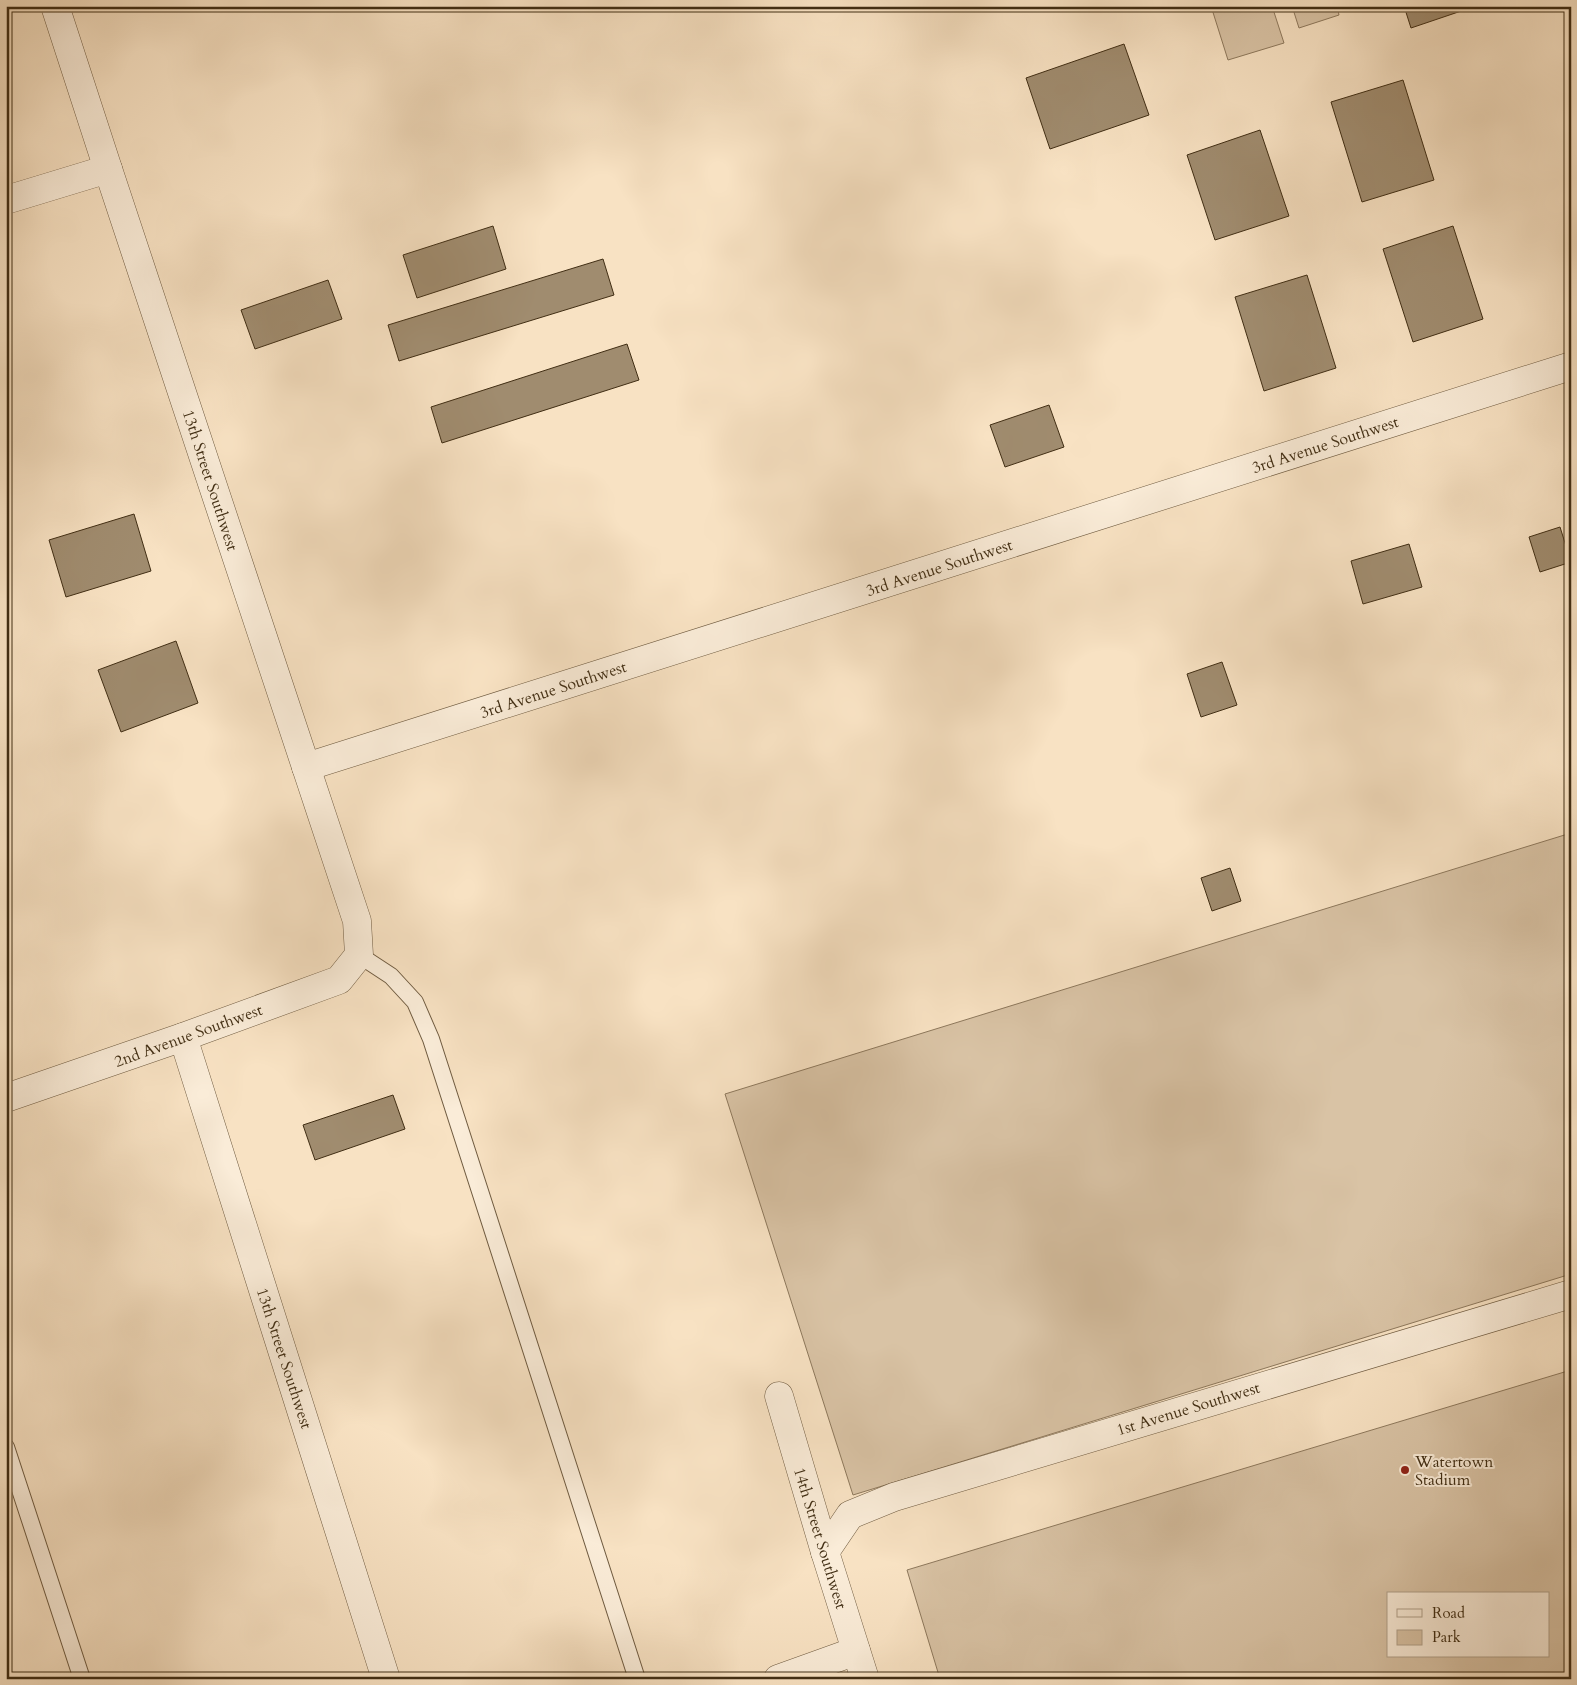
<svg xmlns="http://www.w3.org/2000/svg" width="1577" height="1685" viewBox="0 0 1577 1685" font-family="Cardo,serif">
<style>
.green{fill:#d9c3a5;stroke:#8d785c;fill-rule:evenodd}
.building{fill:#a08c6f;stroke:#412e14}
.lines{fill:none;stroke-linecap:round;stroke-linejoin:round}
.lane-casing{stroke:#6f5b40;stroke-width:18}
.street-casing{stroke:#6f5b40;stroke-width:29}
.lane{stroke:#faecd8;stroke-width:16}
.street{stroke:#faecd8;stroke-width:28}
.poi-dot{fill:#8f2418;stroke:#faecd8;stroke-width:2}
.labels{text-anchor:middle;stroke-width:4;stroke-linejoin:round;paint-order:stroke}
.street-label{font-size:16px;fill:#412e14;stroke:#faecd8}
.poi-label{font-size:16px;fill:#412e14;stroke:#faecd8;text-anchor:start}
</style>
<rect width="100%" height="100%" fill="#f8e2c3"/>
<filter id="stains"><feTurbulence type="fractalNoise" baseFrequency=".004" numOctaves="4"/><feColorMatrix values="0 0 0 0 .2 0 0 0 0 .09 0 0 0 0 .02 0 0 0 .5 -.17"/></filter>
<radialGradient id="worn" r=".72"><stop offset=".6" stop-color="#630" stop-opacity="0"/><stop offset="1" stop-color="#630" stop-opacity=".3"/></radialGradient>
<!-- green -->
<g class="green">
<polygon points="1211,6 1272,6 1284,43 1228,60"/>
<polygon points="1292,6 1337,6 1339,15 1299,28"/>
<polygon points="1571,833 1571,1274 853,1495 725,1094"/>
<path d="M1571 1370V1679H940L907 1570ZM1388 1594H1548V1656H1388Z"/>
</g>
<!-- building -->
<g class="building">
<polygon points="1404,6 1476,6 1411,28"/>
<polygon points="1124,44 1149,115 1050,149 1026,78"/>
<polygon points="1403,80 1434,180 1362,202 1331,102"/>
<polygon points="1260,130 1289,216 1215,240 1187,155"/>
<polygon points="493,226 506,269 417,298 403,255"/>
<polygon points="1453,226 1483,319 1413,342 1383,249"/>
<polygon points="603,259 614,295 399,361 388,325"/>
<polygon points="1307,275 1336,368 1264,391 1235,297"/>
<polygon points="328,280 342,319 255,349 241,310"/>
<polygon points="627,344 639,380 442,443 431,407"/>
<polygon points="1049,405 1064,447 1005,467 990,425"/>
<polygon points="134,514 151,571 66,597 49,540"/>
<polygon points="1560,527 1571,562 1540,572 1529,537"/>
<polygon points="1409,544 1422,587 1363,604 1351,561"/>
<polygon points="176,641 198,703 121,732 98,670"/>
<polygon points="1222,662 1237,705 1201,717 1187,674"/>
<polygon points="1230,868 1241,901 1212,911 1201,878"/>
<polygon points="393,1095 405,1129 315,1160 303,1125"/>
</g>
<g class="lines">
<defs>
<g id="lane">
<polyline points="359,955 391,976 415,1002 431,1039 637,1679"/>
<polyline points="6,1447 82,1679"/>
</g>
<g id="street">
<polyline points="6,200 108,169"/>
<polyline points="306,767 1571,366"/>
<polyline points="183,1037 386,1679"/>
<polyline points="6,1098 183,1037 339,980 359,955 357,921 108,169 55,6"/>
<polyline points="779,1396 825,1552 865,1679"/>
<polyline points="825,1552 850,1515 894,1497 1571,1294"/>
<polyline points="778,1679 856,1651"/>
</g>
</defs>
<!-- lane casing -->
<use href="#lane" class="lane-casing"/>
<!-- street casing -->
<use href="#street" class="street-casing"/>
<!-- lane -->
<use href="#lane" class="lane"/>
<!-- street -->
<use href="#street" class="street"/>
</g>
<!-- markers -->
<circle class="poi-dot" cx="1405" cy="1470" r="5"/>
<g class="labels">
<!-- street labels -->
<g class="street-label">
<text transform="translate(1325 444) rotate(-18)" y="6">3rd Avenue Southwest</text>
<text transform="translate(211 480) rotate(72)" y="6">13th Street Southwest</text>
<text transform="translate(939 567) rotate(-18)" y="6">3rd Avenue Southwest</text>
<text transform="translate(553 689) rotate(-18)" y="6">3rd Avenue Southwest</text>
<text transform="translate(188 1035) rotate(-20)" y="6">2nd Avenue Southwest</text>
<text transform="translate(285 1358) rotate(72)" y="6">13th Street Southwest</text>
<text transform="translate(1188 1408) rotate(-17)" y="6">1st Avenue Southwest</text>
<text transform="translate(821 1538) rotate(73)" y="6">14th Street Southwest</text>
</g>
<!-- poi labels -->
<g class="poi-label">
<text x="1415" y="1467">Watertown<tspan x="1415" dy="18">Stadium</tspan></text>
</g>
</g>
<!-- margin -->
<rect width="1577" height="1685" fill="none" stroke="#f8e2c3" stroke-width="25"/>
<rect x="8" y="8" width="1562" height="1670" fill="none" stroke="#412e14" stroke-width="2.5"/>
<rect x="12" y="12" width="1552" height="1660" fill="none" stroke="#412e14"/>
<!-- legend -->
<rect x="1387" y="1592" width="162" height="65" fill="#faecd8" stroke="#b0a08a"/>
<rect x="1397" y="1609" width="25" height="8" fill="#faecd8" stroke="#b0a08a"/>
<text x="1432" y="1618" font-size="15" fill="#412e14">Road</text>
<rect x="1397" y="1630" width="25" height="15" fill="#d9c3a5" stroke="#b0a08a"/>
<text x="1432" y="1642" font-size="15" fill="#412e14">Park</text>
<rect width="100%" height="100%" filter="url(#stains)"/>
<rect width="100%" height="100%" fill="url(#worn)"/>
</svg>
